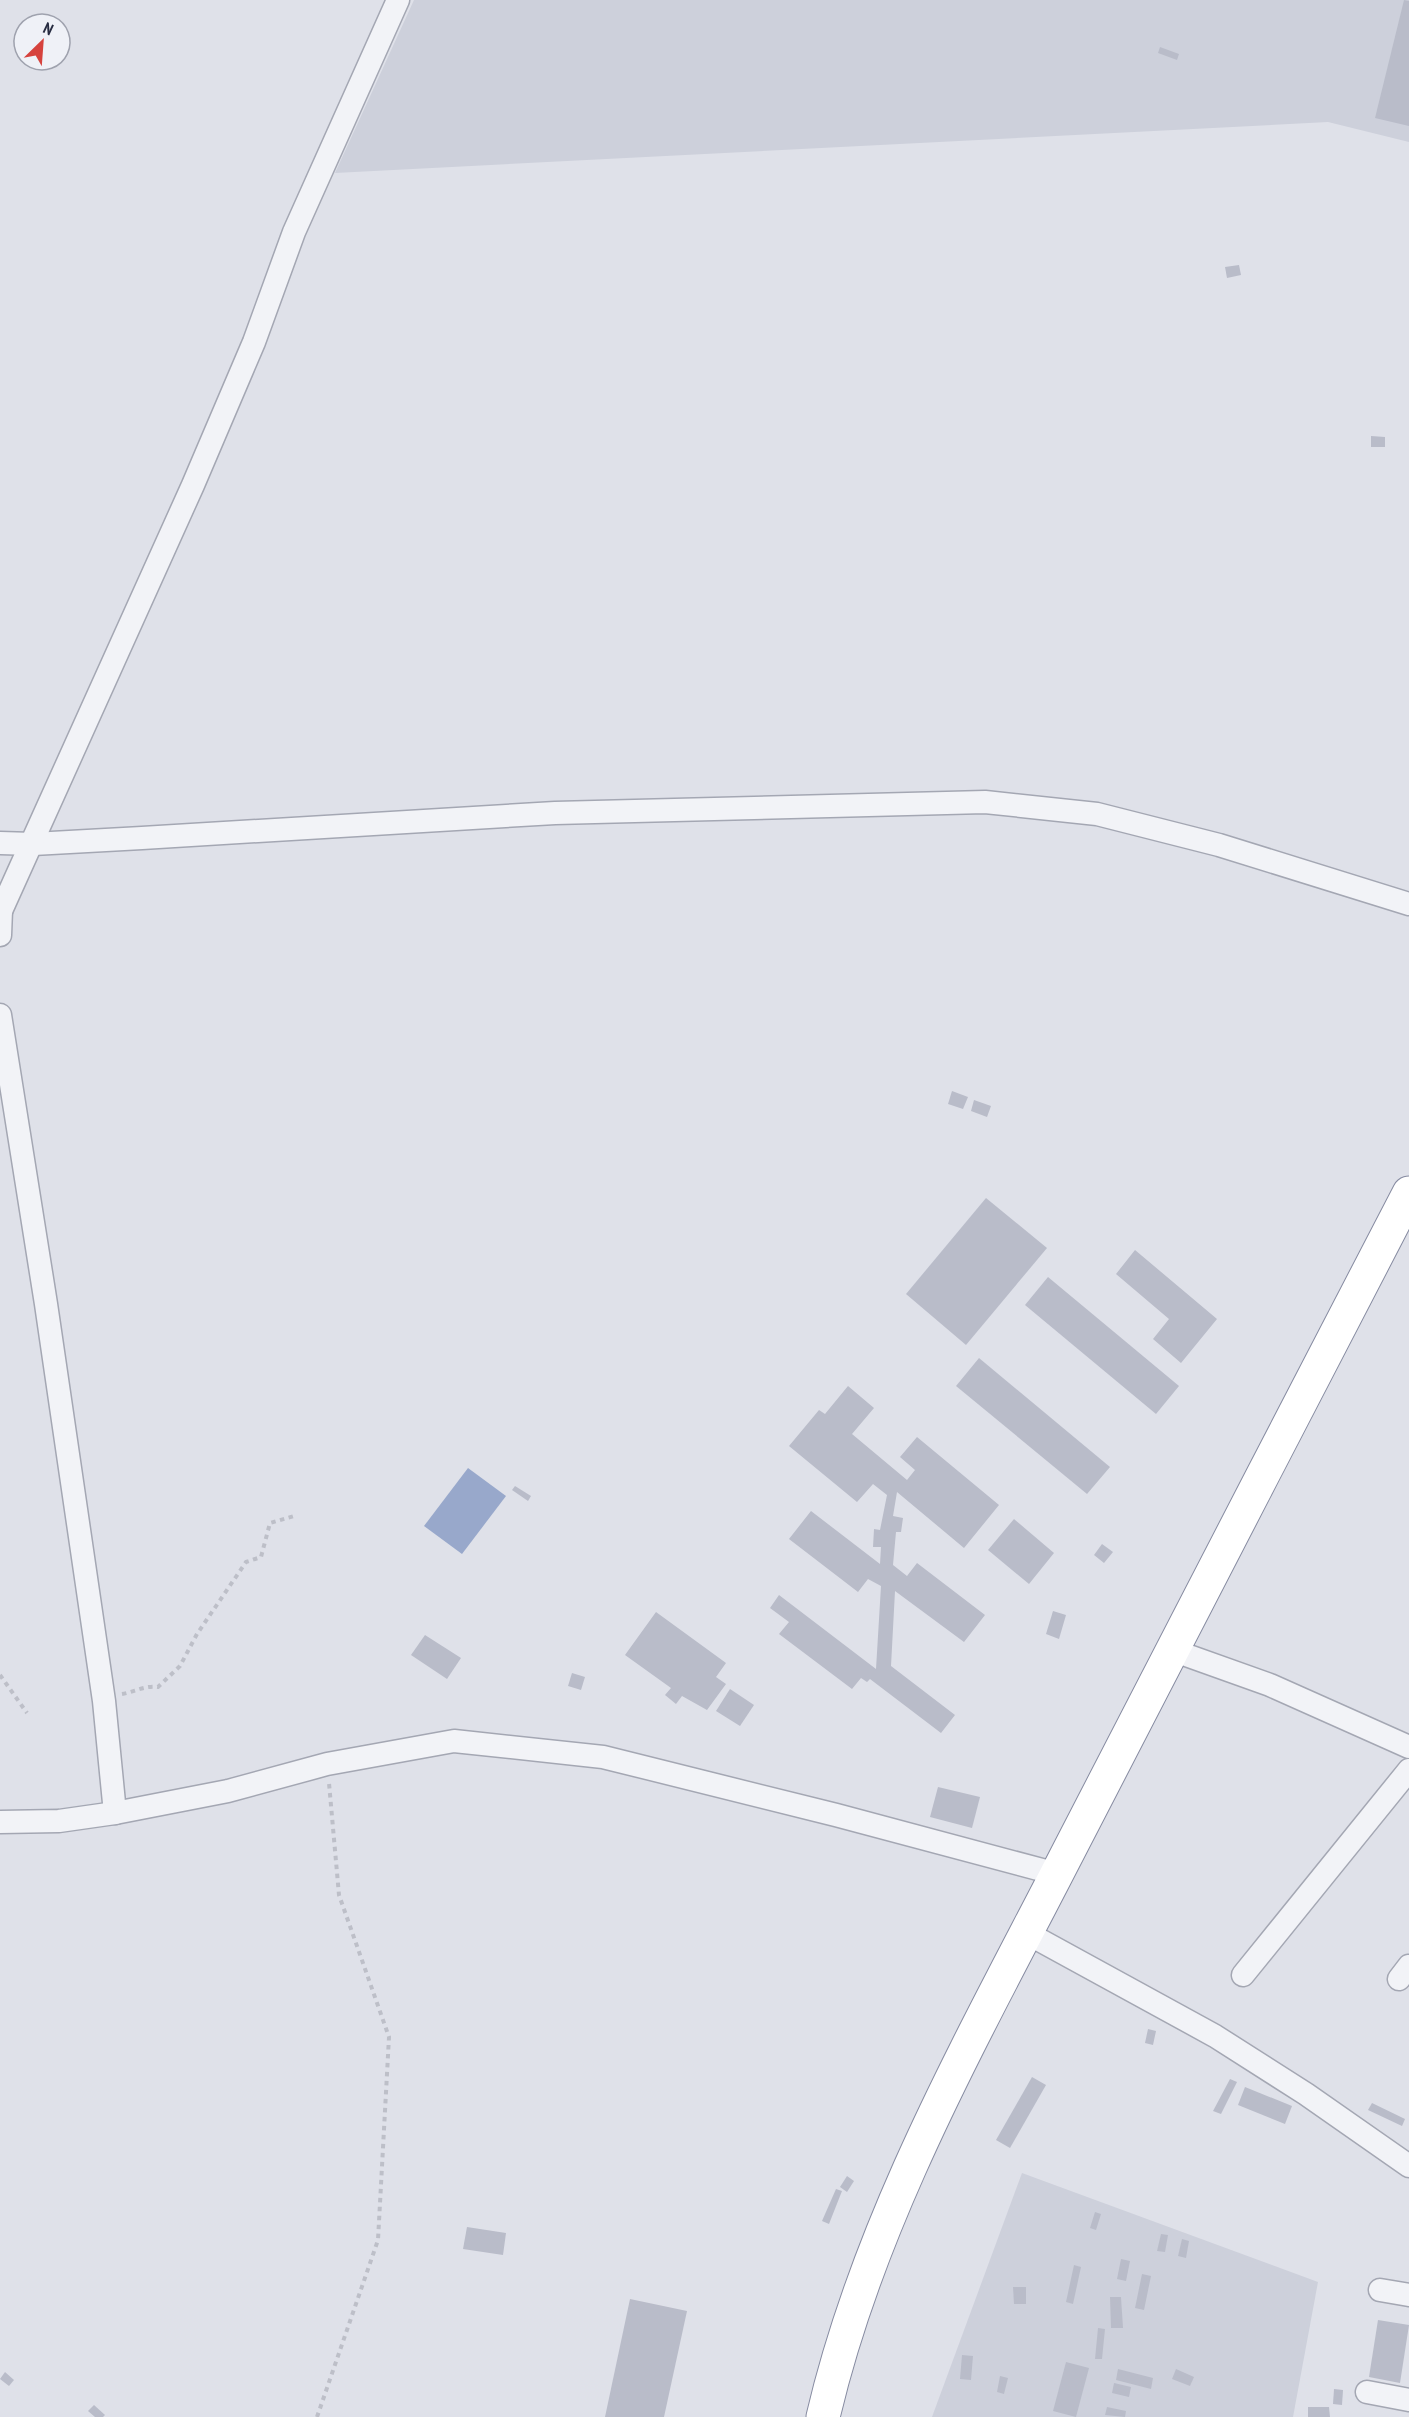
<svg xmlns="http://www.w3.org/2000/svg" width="1409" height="2417" viewBox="0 0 1409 2417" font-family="'PT Sans Narrow',sans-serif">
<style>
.built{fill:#cdd0db}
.water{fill:#98a8cb}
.building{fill:#b9bcc9}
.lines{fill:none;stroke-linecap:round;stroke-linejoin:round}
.minor-casing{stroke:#a4a7b3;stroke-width:25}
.highway-casing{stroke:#868ba1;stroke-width:35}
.path{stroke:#bdbfc8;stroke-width:4;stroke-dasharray:4.5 4.5;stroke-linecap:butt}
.minor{stroke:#f2f3f7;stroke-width:22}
.highway{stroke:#fff;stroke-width:33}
</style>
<rect width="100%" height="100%" fill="#dfe1e9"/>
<!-- built -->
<g class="built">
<polygon points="414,0 1409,0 1409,142 1328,122 335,173"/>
<polygon points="1022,2173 1318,2282 1293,2417 932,2417"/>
</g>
<!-- water -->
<polygon class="water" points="468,1468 506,1496 462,1554 424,1526"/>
<!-- building -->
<g class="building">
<polygon points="1404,0 1409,1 1409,126 1375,118"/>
<polygon points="1160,47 1179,54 1177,60 1158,53"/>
<polygon points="1239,265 1241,275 1227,278 1225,267"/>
<polygon points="1371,436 1385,437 1385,447 1371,447"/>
<polygon points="952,1091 968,1097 963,1109 948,1104"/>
<polygon points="974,1100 991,1106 987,1117 971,1111"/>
<polygon points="986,1198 1047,1248 966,1345 906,1294"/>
<polygon points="1135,1250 1217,1319 1181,1363 1153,1339 1169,1319 1116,1274"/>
<polygon points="1048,1277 1179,1386 1156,1414 1025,1305"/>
<polygon points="979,1358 1110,1467 1087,1494 956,1386"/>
<polygon points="848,1386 874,1408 852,1434 907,1480 915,1470 900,1457 917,1437 999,1505 964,1548 897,1492 893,1516 903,1518 901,1532 896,1532 893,1565 907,1576 917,1563 985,1615 964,1642 895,1591 891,1666 955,1715 941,1733 870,1679 867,1682 861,1678 852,1689 779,1634 789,1622 770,1608 779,1595 876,1669 881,1586 868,1579 858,1592 789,1539 811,1511 880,1564 881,1547 873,1547 874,1529 880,1530 887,1495 873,1484 857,1502 789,1446 819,1410 825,1414"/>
<polygon points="515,1486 531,1496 528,1501 512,1490"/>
<polygon points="1014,1519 1054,1553 1029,1584 988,1550"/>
<polygon points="1102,1544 1113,1552 1104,1563 1094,1555"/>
<polygon points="1053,1611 1066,1615 1059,1639 1046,1634"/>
<polygon points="656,1612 726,1663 716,1677 726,1684 707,1710 682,1696 676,1704 665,1695 671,1688 625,1655"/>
<polygon points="425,1635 461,1658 447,1679 411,1655"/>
<polygon points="572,1673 585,1677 581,1690 568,1686"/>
<polygon points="730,1689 754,1705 740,1726 716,1711"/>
<polygon points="938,1787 980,1797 972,1828 930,1817"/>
<polygon points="1148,2029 1156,2031 1153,2045 1145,2043"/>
<polygon points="1032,2077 1046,2085 1010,2148 996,2140"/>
<polygon points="1230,2079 1237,2082 1221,2114 1213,2111"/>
<polygon points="1245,2087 1292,2106 1285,2124 1238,2105"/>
<polygon points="1372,2103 1405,2119 1402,2126 1368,2110"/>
<polygon points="847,2176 854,2181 847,2192 840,2187"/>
<polygon points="836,2189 842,2191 829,2224 822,2221"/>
<polygon points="1095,2212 1101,2214 1096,2230 1090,2228"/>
<polygon points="467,2227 506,2233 503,2255 463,2249"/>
<polygon points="1161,2234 1168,2235 1165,2252 1157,2251"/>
<polygon points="1182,2239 1189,2241 1186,2258 1178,2256"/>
<polygon points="1121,2259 1130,2261 1126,2281 1117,2279"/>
<polygon points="1074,2265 1081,2267 1073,2304 1066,2302"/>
<polygon points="1142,2274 1151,2276 1144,2310 1135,2308"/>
<polygon points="1013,2287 1026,2287 1026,2304 1014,2304"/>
<polygon points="1110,2297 1121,2297 1123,2328 1111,2328"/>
<polygon points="630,2299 687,2311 664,2417 605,2417"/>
<polygon points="1378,2320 1409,2325 1400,2383 1369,2377"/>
<polygon points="1098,2328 1105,2329 1102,2359 1095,2359"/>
<polygon points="962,2355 973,2356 971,2380 960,2379"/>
<polygon points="1066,2362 1089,2368 1076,2417 1053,2411"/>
<polygon points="1118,2369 1153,2378 1151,2389 1116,2380"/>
<polygon points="1176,2369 1194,2377 1190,2386 1172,2379"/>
<polygon points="5,2372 14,2380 9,2386 0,2379"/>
<polygon points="1000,2376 1008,2378 1004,2394 997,2392"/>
<polygon points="1114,2383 1131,2387 1129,2397 1112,2393"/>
<polygon points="1334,2389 1343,2390 1342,2405 1333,2404"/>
<polygon points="94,2405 105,2415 103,2417 95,2417 88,2411"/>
<polygon points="1107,2407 1126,2411 1125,2417 1105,2415"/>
<polygon points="1308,2407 1329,2407 1330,2417 1308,2417"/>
</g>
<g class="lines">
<defs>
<g id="minor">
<polyline points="0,843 33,844 142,838 555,813 985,802 1097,814 1219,845 1409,904"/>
<polyline points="0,913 193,485 254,342 294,232 398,0"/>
<polyline points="0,935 1,910"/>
<polyline points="0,1015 46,1304 104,1701 115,1813"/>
<polyline points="1172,1650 1270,1685 1409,1747"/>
<polyline points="0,1822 59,1821 115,1813 228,1791 327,1764 454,1741 603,1757 836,1815 1057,1874"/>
<polyline points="1025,1932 1215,2036 1306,2094 1409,2166"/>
<polyline points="1243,1975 1409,1770"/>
<polyline points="1399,1979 1409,1966"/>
<polyline points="1380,2290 1409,2295"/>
<polyline points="1367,2392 1409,2400"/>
</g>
<path id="highway" d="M823 2417C869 2220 972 2039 1064 1860 1178 1638 1294 1415 1409 1193"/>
</defs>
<!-- minor casing -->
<use href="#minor" class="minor-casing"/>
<!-- highway casing -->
<use href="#highway" class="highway-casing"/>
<!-- path -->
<g class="path">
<polyline points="0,1675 27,1713"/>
<path d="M122 1694C134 1692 146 1685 158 1687L180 1666 197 1634 246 1562 261 1557 270 1523 294 1516"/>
<polyline points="317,2417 378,2240 389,2037 339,1895 329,1783"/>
</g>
<!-- minor -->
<use href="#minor" class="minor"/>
<!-- highway -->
<use href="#highway" class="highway"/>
</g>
<!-- north arrow -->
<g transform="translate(42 42) rotate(25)"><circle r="28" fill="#eff1f7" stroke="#9fa2ae" stroke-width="1.5"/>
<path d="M0-4.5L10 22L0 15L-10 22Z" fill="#d6423d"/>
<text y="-9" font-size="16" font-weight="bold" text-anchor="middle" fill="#272c41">N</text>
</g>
</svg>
